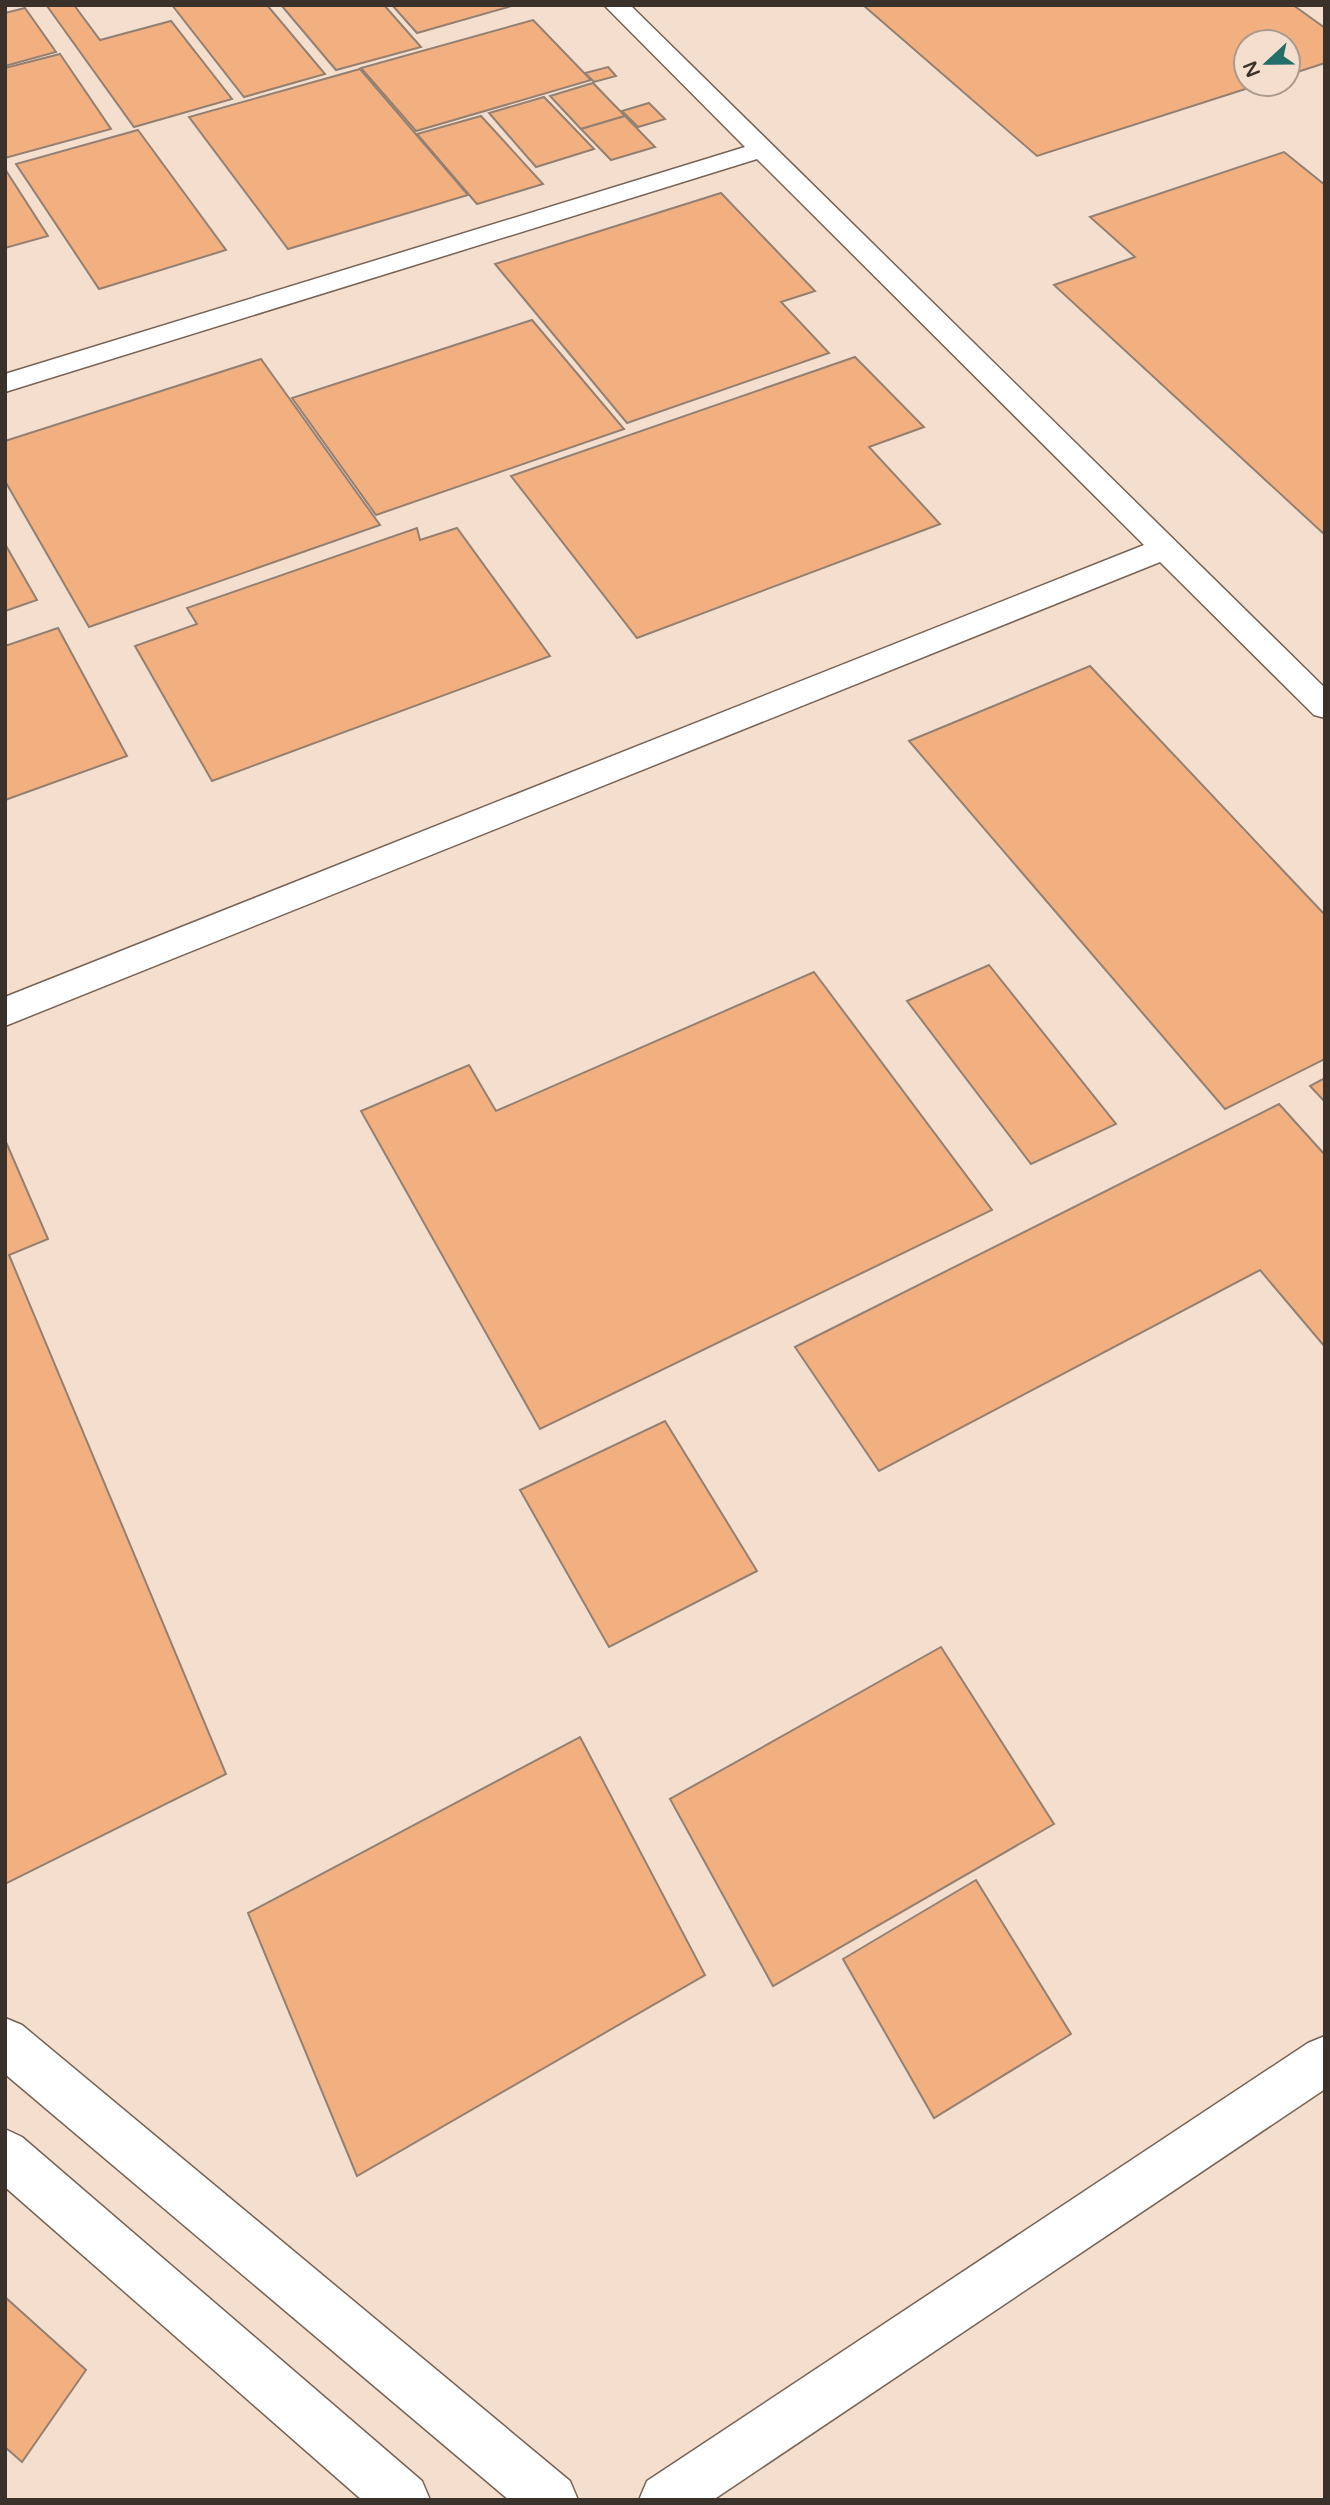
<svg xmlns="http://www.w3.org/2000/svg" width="1330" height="2505" viewBox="0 0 1330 2505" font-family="'Varela Round',sans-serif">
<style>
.building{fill:#f2b080;stroke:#948072;stroke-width:2}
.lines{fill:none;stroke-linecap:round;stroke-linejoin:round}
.minor-casing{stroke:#766355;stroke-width:3}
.minor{fill:#fff;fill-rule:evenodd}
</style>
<rect width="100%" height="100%" fill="#f4dece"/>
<!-- building -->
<g class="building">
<polygon points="74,5 100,40 171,21 232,99 134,127 47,6"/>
<polygon points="172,5 267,5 325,74 244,97"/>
<polygon points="281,5 384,5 421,47 336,70"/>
<polygon points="392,5 515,5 417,33"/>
<polygon points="863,5 1293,5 1325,28 1325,63 1288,75 1288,42 1246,42 1246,84 1261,84 1037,156"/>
<polygon points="25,8 56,52 5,66 5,13"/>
<polygon points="533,20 591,80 416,131 361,68"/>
<polygon points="60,54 111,129 5,158 5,68"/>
<polygon points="608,67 616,76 594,82 585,73"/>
<polygon points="360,69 468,195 288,249 189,117"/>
<polygon points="593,83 625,116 581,129 550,96"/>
<polygon points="544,97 594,149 536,167 489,113"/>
<polygon points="649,103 665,119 638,127 622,111"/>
<polygon points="481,116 543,184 477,204 417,134"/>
<polygon points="625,116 655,147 611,160 581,129"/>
<polygon points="138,130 226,250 99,289 16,164"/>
<polygon points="1284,152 1325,185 1325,535 1054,285 1135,257 1090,217"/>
<polygon points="5,169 48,236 5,248"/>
<polygon points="721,193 815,291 781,302 829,353 627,423 495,264"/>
<polygon points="532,320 624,429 376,515 292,398"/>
<polygon points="855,357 924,427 869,447 940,524 637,638 511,476"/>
<polygon points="261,359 380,525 89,627 5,481 5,441"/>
<polygon points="417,528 420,540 457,528 550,656 212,781 135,646 197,624 187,608"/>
<polygon points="5,544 37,600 5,611"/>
<polygon points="58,628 127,756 5,800 5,646"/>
<polygon points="1090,666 1325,915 1325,1059 1225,1109 909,741"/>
<polygon points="989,965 1116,1124 1031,1164 907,1001"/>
<polygon points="814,972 992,1210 540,1429 361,1111 469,1065 496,1111"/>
<polygon points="1325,1078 1325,1102 1310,1086"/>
<polygon points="1279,1104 1325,1155 1325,1347 1260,1270 879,1471 795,1347"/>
<polygon points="6,1142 48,1239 9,1255 226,1774 5,1884"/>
<polygon points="665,1421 757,1571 609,1647 520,1490"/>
<polygon points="941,1647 1054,1824 773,1986 670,1799"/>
<polygon points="580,1737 705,1975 357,2176 248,1913"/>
<polygon points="976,1880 1071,2034 934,2118 843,1959"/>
<polygon points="5,2297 86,2370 22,2462 5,2447"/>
</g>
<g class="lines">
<defs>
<g id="minor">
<polygon points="604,5 630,5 1325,688 1325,718 1314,715 1160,562 5,1026 5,997 1144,545 757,159 5,392 5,374 745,147"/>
<polygon points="5,2018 22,2025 570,2481 578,2500 509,2500 5,2074"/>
<polygon points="1325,2036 1325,2089 713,2500 639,2500 647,2481 1308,2043"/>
<polygon points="5,2129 22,2137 422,2481 430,2500 362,2500 5,2187"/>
</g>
</defs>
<!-- minor casing -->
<use href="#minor" class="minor-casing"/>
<!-- minor -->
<use href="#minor" class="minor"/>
</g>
<!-- border -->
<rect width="1330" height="2505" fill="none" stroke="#3a312b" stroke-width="14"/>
<!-- north arrow -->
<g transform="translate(1267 63) rotate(248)"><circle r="33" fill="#f4dece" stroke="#aa998d" stroke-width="2"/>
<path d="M0-5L12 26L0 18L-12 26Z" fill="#236e69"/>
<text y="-10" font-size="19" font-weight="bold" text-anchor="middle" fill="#3a312b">N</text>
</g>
</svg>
